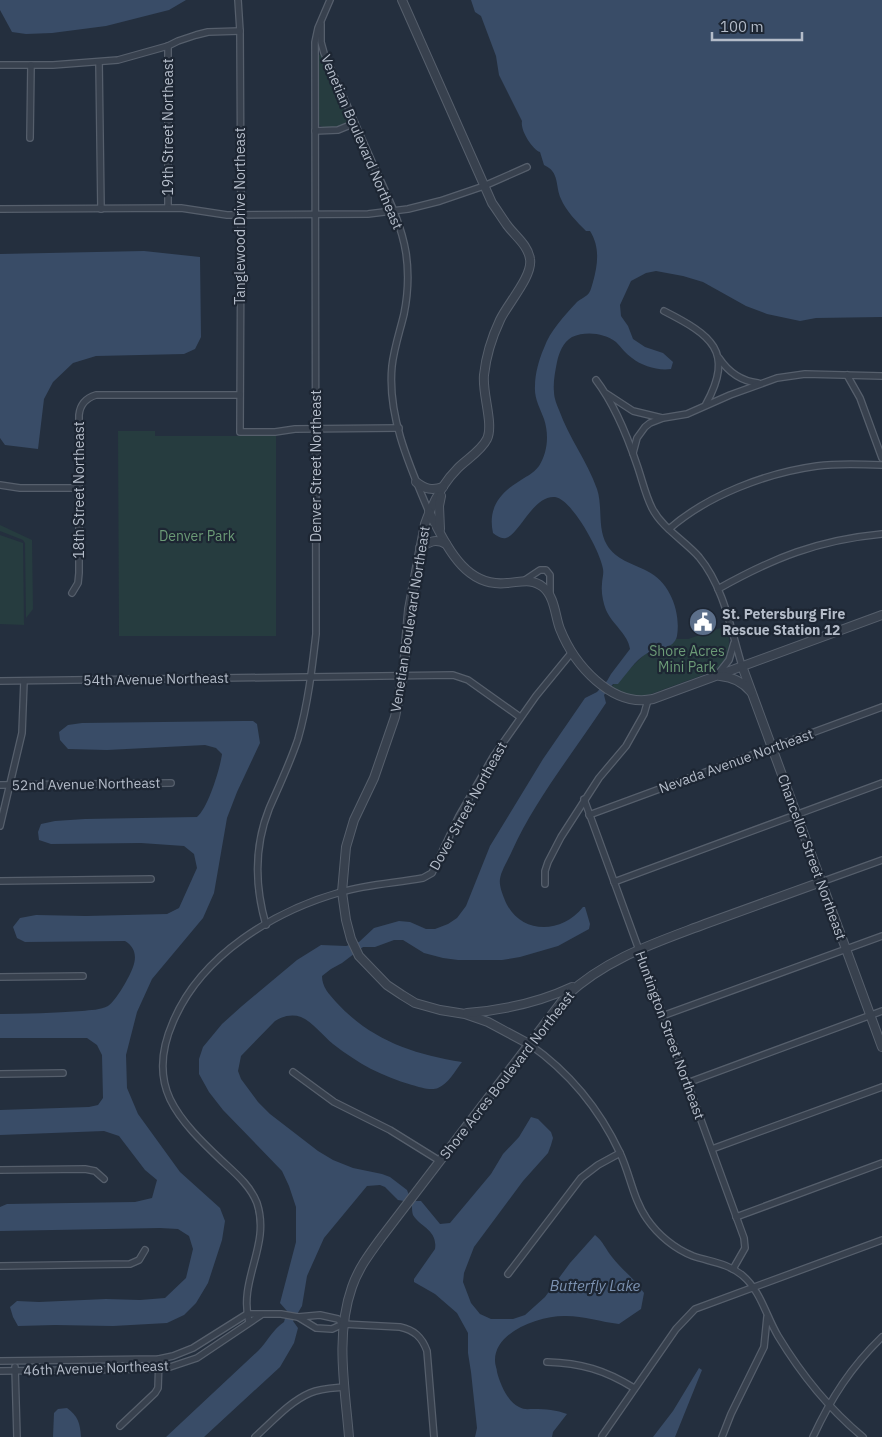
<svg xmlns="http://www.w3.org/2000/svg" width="882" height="1437" viewBox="0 0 882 1437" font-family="'IBM Plex Sans',sans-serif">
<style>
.green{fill:#263c3f}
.water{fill:#394c67}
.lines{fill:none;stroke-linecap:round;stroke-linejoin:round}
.minor-casing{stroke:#565f6c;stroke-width:8}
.tertiary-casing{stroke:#565f6c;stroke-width:10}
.minor{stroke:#38414e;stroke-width:5.5}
.tertiary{stroke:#38414e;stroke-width:8}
.labels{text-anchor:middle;stroke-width:4.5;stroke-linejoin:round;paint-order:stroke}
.street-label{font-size:14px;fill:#b4bcc9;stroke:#1d2633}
.park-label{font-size:14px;fill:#6b9a76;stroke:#1d2633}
.poi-label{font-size:14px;font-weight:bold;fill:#b4bcc9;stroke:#1d2633;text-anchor:start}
.water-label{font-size:15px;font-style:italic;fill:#7c92b1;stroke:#1d2633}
</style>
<rect width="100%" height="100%" fill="#242f3e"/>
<!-- green -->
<g class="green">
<path d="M319 55H321L348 117 347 123C339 126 327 131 319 125Z"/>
<polygon points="118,431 155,431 155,436 276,436 276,636 119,636"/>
<polygon points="0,525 32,540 33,609 26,618 25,543 23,540 0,531"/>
<polygon points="0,535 23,543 24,625 0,624"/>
<path d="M726 626C732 642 729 655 719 669L643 697 624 694 611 687 645 654 665 648 676 639H688Z"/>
</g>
<!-- water -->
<g class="water">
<polygon points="0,0 186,0 169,10 106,26 52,33 26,34 12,32 0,10"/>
<path d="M471 0H882V317L816 318 800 321 767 314 746 306 703 282 683 276 656 271 646 273 631 281 620 305 621 316 628 326 633 339 645 347 663 353 673 362 671 369C658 371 642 366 632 358 626 354 621 347 616 342 604 333 586 331 572 337 563 342 559 353 557 362 555 372 553 383 554 392 554 398 557 405 559 410 569 438 587 461 597 489 603 507 597 528 607 545 616 560 632 563 647 571 670 582 681 612 677 636 674 650 656 648 646 654 635 660 626 675 618 684H613L604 695 606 703C574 752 536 798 512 851 508 860 501 871 500 879 499 885 502 893 504 898 517 934 560 936 583 907H585L590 924 589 929 558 946 520 957 502 960H458L443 958 424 953 403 940H394L375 947H363L342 963 331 969 322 976C322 987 329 994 336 1002 371 1040 412 1054 462 1062 455 1071 448 1084 438 1088 431 1091 419 1087 412 1085 381 1076 359 1064 333 1044 323 1036 313 1022 301 1017 292 1014 283 1016 275 1021L241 1056 238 1071 241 1079 258 1102 270 1114 318 1151 333 1160 353 1168 382 1174 390 1177 407 1190 409 1195 415 1201H421L440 1224 450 1223 491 1174 503 1154 519 1137 531 1117 538 1119 551 1132 553 1138 551 1145 548 1153 523 1181 474 1247 464 1273 463 1282 471 1303 480 1314 491 1319H513L525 1315 545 1297 570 1263 595 1235C603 1241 606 1250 612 1257 622 1270 635 1279 644 1293L641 1309 619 1324C601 1322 584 1316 566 1316 542 1315 494 1331 495 1361 495 1365 497 1369 497 1372 500 1384 508 1402 519 1407 524 1410 528 1409 534 1409 545 1409 557 1410 567 1414L553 1432 552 1437H475L477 1428 471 1372 468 1353V1333L457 1313 435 1294 414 1282V1279L435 1249C438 1230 420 1227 413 1215 412 1212 412 1209 412 1206L404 1201 398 1200 385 1187 380 1185 367 1186 324 1238 307 1276 302 1306 293 1321 298 1328 294 1343 280 1367 204 1437H166L258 1351C267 1342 273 1329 284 1322L287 1311 280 1303 296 1242V1207L289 1186 282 1171 223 1110 209 1092 199 1074V1059L203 1047 222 1024 242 1006 297 960 321 945 346 946 359 942 374 928 399 921 410 922 426 929H435L448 924 457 918 466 906 490 846 543 759 585 698 597 692 607 681 611 674 630 649C628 634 612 624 606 610 603 602 601 592 602 584 602 579 604 574 603 569 601 553 572 499 555 497 533 495 519 535 506 538 501 539 497 536 493 533 488 510 498 494 518 482 525 477 533 474 539 466 548 452 549 434 544 419 540 408 534 398 535 386 535 374 539 359 544 348 550 331 564 316 577 302 580 299 586 297 589 293 591 290 592 285 593 282 598 264 600 247 590 231H586C577 222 566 211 561 199 555 186 560 172 544 165L540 152C532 149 520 130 522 121L499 75 496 56 481 16 475 12Z"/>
<polygon points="144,251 200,257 201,337 195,349 184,354 96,356 73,363 53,382 44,399 38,449 5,445 0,438 0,254"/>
<path d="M242 721H253L257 724 260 743 237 792 227 818 214 893 203 918 152 979 137 1012 126 1055 127 1088 138 1114 180 1172 220 1208 225 1221 222 1240 208 1283 196 1303 184 1315 167 1323 113 1326 55 1325 18 1326 13 1317 10 1307 17 1301 39 1302 106 1299 140 1300 165 1298 186 1278 193 1249 189 1236 178 1229 160 1228 0 1231V1207L7 1204 135 1202 152 1198 157 1180 145 1170 119 1136 104 1131 0 1135V1110L89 1107 98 1105 103 1098 102 1055 97 1045 87 1038H0V1014C27 1014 54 1013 82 1011 90 1010 101 1010 108 1006 116 1001 130 976 133 967 137 956 135 947 125 941L25 942 17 938 13 927 20 918 36 915 86 916 167 914 179 908 197 868 194 854 184 846 141 843 51 844 39 840 38 832 41 824 55 821 85 819 197 817C208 808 220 769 222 754L216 748 205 745 107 750 68 749 60 740 59 732 68 725 82 723Z"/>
<polygon points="699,1368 702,1370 675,1437 653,1437 673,1411"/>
<path d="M67 1408C78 1416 80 1423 81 1437H53L54 1413 58 1409Z"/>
</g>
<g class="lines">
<defs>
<g id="minor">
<polyline points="238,0 240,31 241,215 240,432 275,432 295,429 399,428"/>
<path d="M321 24V42L324 53C340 90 357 127 373 164 386 193 401 222 406 253 409 273 408 294 404 314 400 331 394 348 392 366 387 416 410 467 429 512"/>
<polyline points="168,46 168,208"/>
<polyline points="99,62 101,209"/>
<polyline points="0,65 53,65 118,60 168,46 178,41 196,35 208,32 240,31"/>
<polyline points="315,131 338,130 355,123"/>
<polyline points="30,138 31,65"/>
<polyline points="0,209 181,208 227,215 368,214 408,209 440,201 484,186 527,167"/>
<path d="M664 311C711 335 735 351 706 404"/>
<path d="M719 358C729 373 741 381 758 383"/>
<polyline points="847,375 860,398 882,458"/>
<path d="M596 380C615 405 627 435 637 465 642 479 645 494 652 508 662 528 685 541 699 557 724 587 731 630 742 666"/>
<polyline points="607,394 633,411 662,418"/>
<polyline points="633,453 637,438 645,427 650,423 663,418 687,414 730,395 777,378 805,374 882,376"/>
<polyline points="0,485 20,488 79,488"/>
<path d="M669 529C708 495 766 473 817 466 838 463 860 464 882 465"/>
<polyline points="525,580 540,570 546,570 550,575 550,596"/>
<path d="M718 589C773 558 818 540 882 534"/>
<path d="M72 593 78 583 79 573V415C80 405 86 398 96 395H240"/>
<polyline points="718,674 729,660 734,643"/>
<polyline points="0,681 453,675 468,680 520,717"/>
<polyline points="0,785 171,783"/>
<polyline points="584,799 744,1238 745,1248 733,1269"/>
<polyline points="589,815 882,707"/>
<polyline points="0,826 22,733 24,681"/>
<polyline points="0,881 151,879"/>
<polyline points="614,882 882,783"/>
<polyline points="821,882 882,860"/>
<polyline points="545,884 545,871 548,862 561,837 599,778 626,746 644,714 648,700"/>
<path d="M266 925C255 887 254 847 269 809 279 786 290 763 298 739 308 704 312 669 316 634L315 42 318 28 330 0"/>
<polyline points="0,977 83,976"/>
<polyline points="662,1016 882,936"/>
<path d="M529 1044C569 1072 599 1108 620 1153 630 1174 633 1199 647 1219 658 1235 675 1249 693 1256 711 1262 727 1263 742 1275 761 1291 766 1316 778 1336 801 1374 829 1409 863 1437"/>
<polyline points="293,1072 334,1102 390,1130 440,1161"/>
<polyline points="0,1074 63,1073"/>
<polyline points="687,1083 882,1011"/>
<polyline points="712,1149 882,1087"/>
<polyline points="0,1170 85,1169 95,1171 104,1179"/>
<polyline points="736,1217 882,1163"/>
<polyline points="0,1266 130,1264 139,1260 145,1250"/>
<polyline points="508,1274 581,1178 598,1165 620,1153"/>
<path d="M298 1317 316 1328 332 1329 343 1324 400 1327C414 1330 422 1337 427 1351L434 1437"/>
<path d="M249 1322C238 1279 271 1246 257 1203 250 1185 235 1173 221 1160 203 1143 181 1122 170 1099 158 1073 162 1047 173 1022 201 955 274 911 341 892 368 884 396 883 423 878L432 873 459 816 493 757 536 696 572 652"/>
<polyline points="0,1361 159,1359 173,1356 193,1348 247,1314 281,1314 298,1317 320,1315 338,1319 343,1324"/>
<path d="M547 1362C581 1363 605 1370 634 1388"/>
<polyline points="15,1367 17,1437"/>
<polyline points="0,1371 149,1369 170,1367 197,1358 261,1315"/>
<polyline points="120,1426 155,1393 158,1388 159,1359"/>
<polyline points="602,1436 676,1329 695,1309 882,1240"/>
<path d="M255 1437C272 1422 289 1402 310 1393 321 1388 334 1388 345 1387"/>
<polyline points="722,1437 731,1414 764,1347 767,1317"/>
<path d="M813 1437C831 1398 851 1367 882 1337"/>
</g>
<g id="tertiary">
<path d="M402 0 492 203C497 210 502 218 507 225 515 236 528 245 530 259 533 276 508 303 500 320 492 337 486 356 484 375 482 394 494 424 487 439 481 451 467 459 458 468 443 483 432 504 425 524L409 609 403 676 395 717 374 778 354 820 346 847 342 892 346 920 351 939 359 956 387 985 402 995 415 1003 440 1010 465 1014 488 1022 529 1044"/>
<path d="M416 482C425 489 432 491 443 487"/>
<path d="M429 512C446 544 464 588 507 583 521 582 532 578 543 587 555 597 555 616 560 629 574 664 611 708 653 699L882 615"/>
<polyline points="440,529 439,506 441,496"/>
<path d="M420 548C429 542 435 538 446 544"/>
<polyline points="742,666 882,1047"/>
<path d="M720 676C733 677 743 682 751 692"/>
<path d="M467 1013C504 1010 538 1003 572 987"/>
<path d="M349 1437C345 1388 335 1335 352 1287 358 1269 370 1253 381 1238L566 996C607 958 655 943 705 924 744 910 783 896 821 882"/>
</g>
</defs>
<!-- minor casing -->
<use href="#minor" class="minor-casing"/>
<!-- tertiary casing -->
<use href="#tertiary" class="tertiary-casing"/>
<!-- minor -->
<use href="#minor" class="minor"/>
<!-- tertiary -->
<use href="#tertiary" class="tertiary"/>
</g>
<!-- icons -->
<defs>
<symbol id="civic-disc" viewBox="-11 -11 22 22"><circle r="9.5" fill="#5c6f8a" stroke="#1d2633"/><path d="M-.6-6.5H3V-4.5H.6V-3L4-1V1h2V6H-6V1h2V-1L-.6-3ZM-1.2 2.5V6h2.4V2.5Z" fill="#fff"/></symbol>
</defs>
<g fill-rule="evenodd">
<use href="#civic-disc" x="687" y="606" width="32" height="32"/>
</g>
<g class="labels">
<!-- street labels -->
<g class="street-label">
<text transform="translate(168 127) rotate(-90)" y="5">19th Street Northeast</text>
<text transform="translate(362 142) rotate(67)" y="5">Venetian Boulevard Northeast</text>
<text transform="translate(240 216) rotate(-90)" y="5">Tanglewood Drive Northeast</text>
<text transform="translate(316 466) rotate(-90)" y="5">Denver Street Northeast</text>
<text transform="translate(79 490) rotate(-90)" y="5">18th Street Northeast</text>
<text transform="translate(410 619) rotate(-81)" y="5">Venetian Boulevard Northeast</text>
<text transform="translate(156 679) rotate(-1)" y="5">54th Avenue Northeast</text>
<text transform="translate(736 761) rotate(-20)" y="5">Nevada Avenue Northeast</text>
<text transform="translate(86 784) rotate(-1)" y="5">52nd Avenue Northeast</text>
<text transform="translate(468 806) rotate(-61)" y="5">Dover Street Northeast</text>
<text transform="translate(812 857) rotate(70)" y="5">Chancellor Street Northeast</text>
<text transform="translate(670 1035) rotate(70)" y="5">Huntington Street Northeast</text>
<text transform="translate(507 1075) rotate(-52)" y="5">Shore Acres Boulevard Northeast</text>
<text transform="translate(96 1368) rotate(-2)" y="5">46th Avenue Northeast</text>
</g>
<!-- park labels -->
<g class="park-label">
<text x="197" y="541">Denver Park</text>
<text x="687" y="656">Shore Acres<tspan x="687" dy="16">Mini Park</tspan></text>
</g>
<!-- poi labels -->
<g class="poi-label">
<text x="722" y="619">St. Petersburg Fire<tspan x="722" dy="16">Rescue Station 12</tspan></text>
</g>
<!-- water labels -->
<g class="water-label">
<text x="595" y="1291">Butterfly Lake</text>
</g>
</g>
<!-- scale -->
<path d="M712 32v8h90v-8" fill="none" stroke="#b4bcc9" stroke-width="2.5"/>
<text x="720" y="32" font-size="15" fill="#b4bcc9" stroke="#1d2633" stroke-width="4" paint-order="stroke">100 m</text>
</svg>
